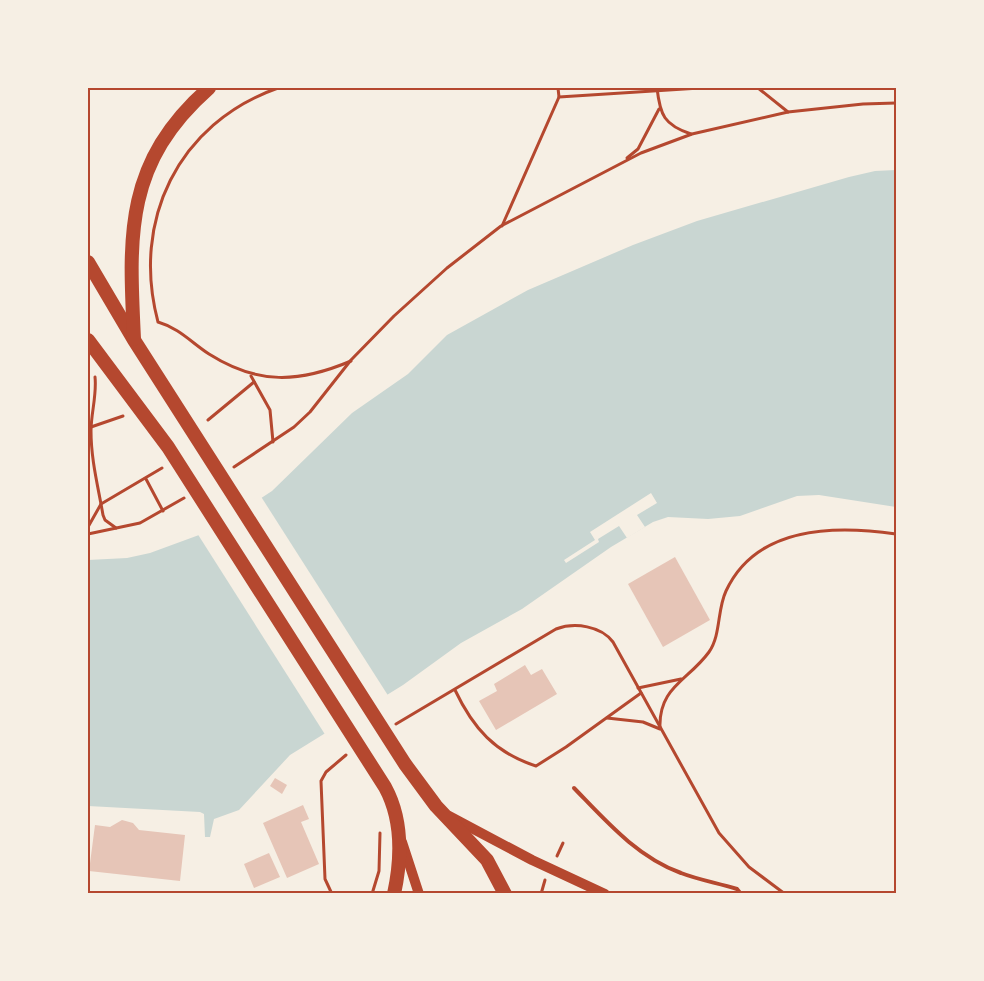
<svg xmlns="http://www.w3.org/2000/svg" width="984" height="981" viewBox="0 0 984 981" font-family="'Open Sans',sans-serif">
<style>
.water{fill:#c9d6d2}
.pier{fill:#f6efe4}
.building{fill:#e6c5b7}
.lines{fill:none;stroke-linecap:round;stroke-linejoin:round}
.path{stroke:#b5482f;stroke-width:3}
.service{stroke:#b5482f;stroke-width:4}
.secondary{stroke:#b5482f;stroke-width:10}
.trunk{stroke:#b5482f;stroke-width:14}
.neatline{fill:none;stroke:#b5482f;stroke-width:2}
</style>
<rect width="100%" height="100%" fill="#f6efe4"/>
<!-- water -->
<polygon class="water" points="896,170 896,507 819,495 797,496 740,516 708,519 668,517 653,522 611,547 522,609 461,643 403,685 290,755 239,810 214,819 210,837 205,837 204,814 200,812 88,806 88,560 127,558 150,553 199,535 229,519 272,491 352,413 408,374 447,335 528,290 633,245 697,221 849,177 875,171"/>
<!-- pier -->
<g class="pier">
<polygon points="651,493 657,503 637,515 645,527 627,538 619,526 598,539 599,542 566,563 564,560 595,540 590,532"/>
<polygon points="260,495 389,697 326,736 197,533"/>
</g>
<!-- building -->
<g class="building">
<polygon points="675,557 710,620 663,647 628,584"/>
<polygon points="525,665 531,675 542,669 557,694 496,730 479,701 497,691 494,684"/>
<polygon points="275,778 287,785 282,794 270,786"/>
<polygon points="303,805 309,819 301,822 319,864 287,878 263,823"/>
<polygon points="122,820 133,823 139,830 185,835 180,881 89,871 95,825 110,827"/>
<polygon points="269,853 280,877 254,888 244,864"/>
</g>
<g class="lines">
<!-- path -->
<g class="path">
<path d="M278 88C178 123 131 221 158 322 179 328 192 343 209 354 258 385 299 383 351 361"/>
<polyline points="558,88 559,97"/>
<path d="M657 88C660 115 664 125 691 134"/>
<polyline points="758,88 788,112"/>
<polyline points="627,158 638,149 659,109"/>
<polyline points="502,226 559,97 700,88"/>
<polyline points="251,376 270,410 273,442"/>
<path d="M95 377C97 395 91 413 91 431 91 460 98 486 103 515L105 520 116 528"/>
<polyline points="208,420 254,382"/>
<polyline points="91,427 123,416"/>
<polyline points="234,467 294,427 310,412 351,360 394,316 447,268 501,226 641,153 692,134 788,112 863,104 896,103"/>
<polyline points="146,479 163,511"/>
<polyline points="88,527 101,504 162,468"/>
<polyline points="88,534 140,523 184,498"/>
<polyline points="638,688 681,679"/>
<path d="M455 690C473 728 495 753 536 766L566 747 641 693"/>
<path d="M607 718 643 722 660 729C658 687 688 681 709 652 721 635 717 610 726 591 756 526 835 525 896 534"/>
<path d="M396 724 556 629C575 622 601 626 613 642L719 833 749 867 785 894"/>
<polyline points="557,856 563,843"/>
<polyline points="332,894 325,879 321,781 326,772 346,755"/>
<polyline points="372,894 379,871 380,833"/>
<polyline points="541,894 545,880"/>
</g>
<!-- service -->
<path class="service" d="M574 788C606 821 637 857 681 873 699 880 718 883 737 889L741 894"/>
<!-- secondary -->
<g class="secondary">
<polyline points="449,816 532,860 605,894"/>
<polyline points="402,842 419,894"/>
</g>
<!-- trunk -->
<g class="trunk">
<polyline points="88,262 134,340 405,764 436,806 487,860 505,894"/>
<path d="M134 339C129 236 124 163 209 88"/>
<path d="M88 340 168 447 385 787C403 820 402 857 394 894"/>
</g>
</g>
<!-- border -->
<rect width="984" height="981" fill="none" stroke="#f6efe4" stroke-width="178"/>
<rect x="89" y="89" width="806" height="803" class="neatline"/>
</svg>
